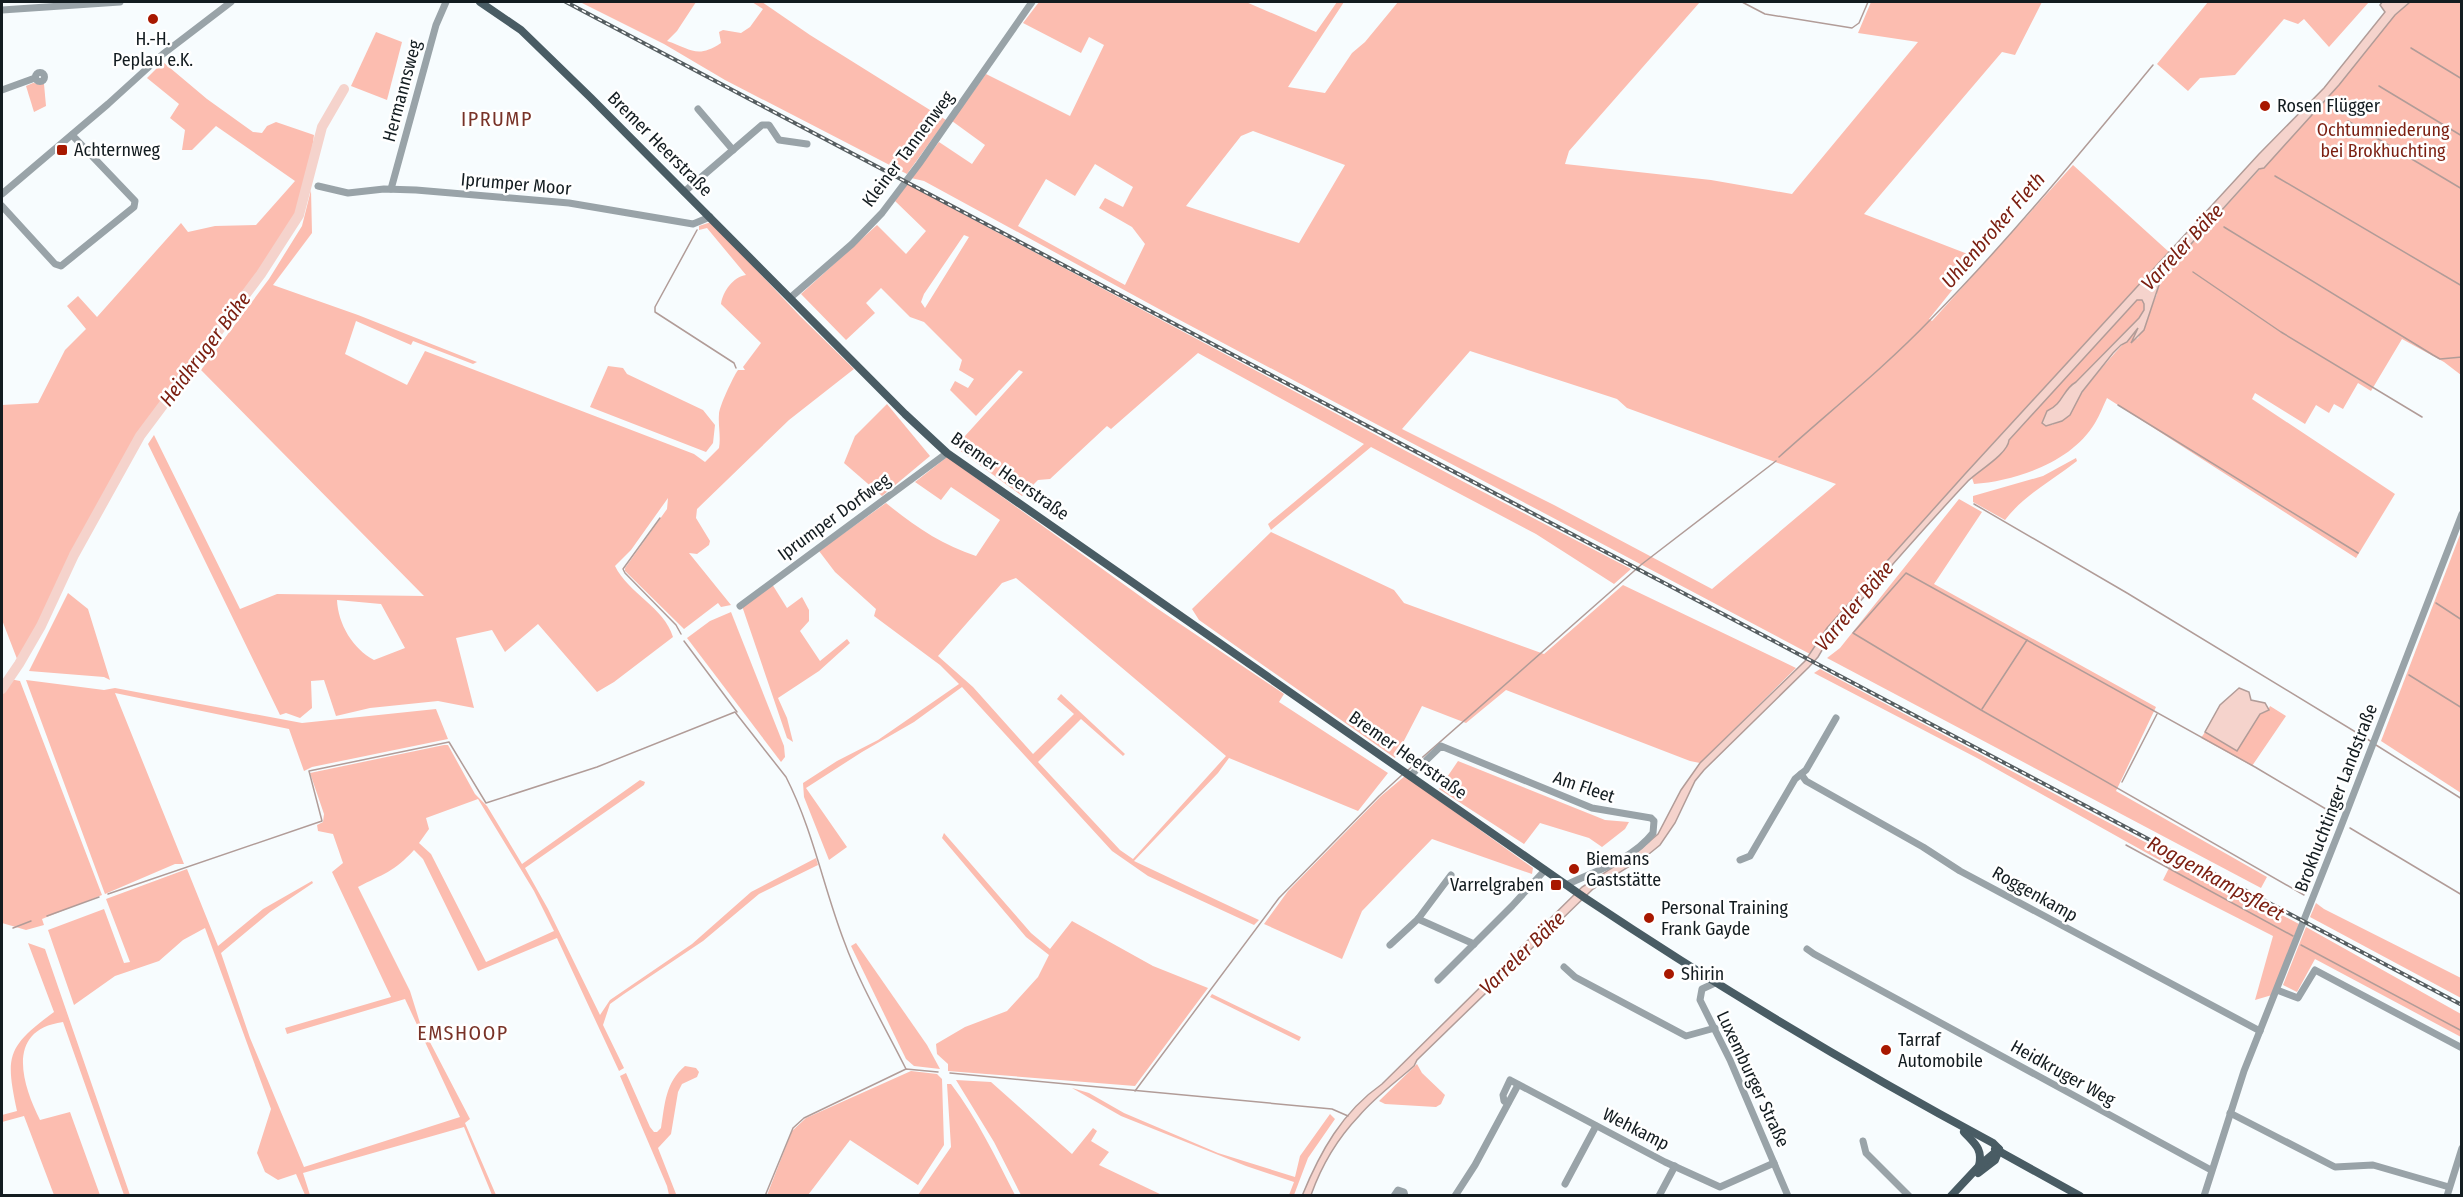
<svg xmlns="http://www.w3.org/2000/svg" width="2463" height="1197" viewBox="0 0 2463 1197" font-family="'Fira Sans Condensed',sans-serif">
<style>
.green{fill:#fcbdb0;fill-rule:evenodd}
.water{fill:#f5d3cc;stroke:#b19c98;stroke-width:1.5}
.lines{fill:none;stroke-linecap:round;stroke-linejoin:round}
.stream{stroke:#b19c98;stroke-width:1.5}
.river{stroke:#f5d3cc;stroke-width:10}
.minor{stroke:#99a3a8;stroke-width:7}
.major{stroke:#495c64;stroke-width:8}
.rail-casing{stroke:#565e61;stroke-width:4}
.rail{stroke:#fff;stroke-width:1.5;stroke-dasharray:4.5;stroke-linecap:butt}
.poi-dot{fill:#a81800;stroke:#fff;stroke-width:2}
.labels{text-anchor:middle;stroke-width:5;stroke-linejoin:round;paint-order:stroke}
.poi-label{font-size:18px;fill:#131c20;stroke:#fff;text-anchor:start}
.street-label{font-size:18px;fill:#131c20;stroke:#fff}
.park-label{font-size:18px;fill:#7b1f11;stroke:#fff}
.neighbourhood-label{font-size:20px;letter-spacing:1.5px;fill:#783227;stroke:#fff}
.water-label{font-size:20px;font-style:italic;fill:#7c2012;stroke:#fff}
</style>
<rect width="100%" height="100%" fill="#f7fcfe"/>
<!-- green -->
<g class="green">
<path d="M580 2H696L677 31 667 41C691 49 697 59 721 43L719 32 723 30 741 33 750 27 763 9 752 2H762L810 35 946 120 907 174 725 80 664 44Z"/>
<path d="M1039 2H1246L1316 32 1337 2H1344L1288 87 1325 93 1352 53 1365 42 1398 2H1700L1569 151 1565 164 1711 180 1792 194 1918 42 1858 33 1871 2H2042L2015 55 2002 52 1864 214 1978 258 1929 319 1932 321 2073 165 2169 252 1965 474 1827 628 1810 654 1159 309 924 181 911 178 939 142 972 164 985 145 952 121 986 74 1070 116 1104 45 1089 37 1081 53 1023 23ZM1253 131 1345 165 1299 243 1186 206 1241 136ZM1095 164 1133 187 1123 207 1105 198 1099 208 1132 227 1145 244 1125 285 1018 226 1046 179 1075 196ZM1470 351 1617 399 1627 408 1836 484 1712 589 1554 505 1402 429Z"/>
<polygon points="2208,2 2369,2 2329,47 2304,19 2298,24 2284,19 2235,75 2200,78 2188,91 2157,64"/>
<path d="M2398 2H2461V375L2444 362 2402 339 2371 391 2358 383 2343 409 2334 404 2329 413 2316 405 2305 424 2255 393 2252 399 2395 494 2356 558 2107 398C2103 406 2100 415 2095 423 2072 462 2016 481 1974 484L1972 478 2006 448 2008 440 2137 300H2142L2144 304V310L2139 318 2076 382C2064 389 2064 405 2051 409L2052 425C2069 414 2079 395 2092 380 2107 361 2122 345 2138 328V333L2131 341 2138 338 2157 294 2156 290 2162 276 2260 169 2264 168Z"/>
<polygon points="376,32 402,42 387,100 351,86"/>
<polygon points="163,62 207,99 253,132 262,133 267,126 276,122 314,135 307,188 299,214 260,274 139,435 73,556 40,626 19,664 2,620 2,405 38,403 65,350 86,329 67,306 78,296 97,317 181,223 188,232 215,226 256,225 295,181 216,126 192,150 182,150 185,130 170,118 179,104 147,78"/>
<polygon points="33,83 44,84 46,106 34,112 26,86"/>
<path d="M907 184 1464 482 1631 569 1614 584 1536 534 1371 447 1271 530 1268 524 1364 444 1198 353 1111 429 1107 426 1050 479 1038 480 1022 496 955 447 1023 372 1019 370 976 416 950 390 955 381 968 388 974 379 959 370 962 360 924 322 910 317 881 288 866 303 875 313 846 340 801 294 877 225 906 254 926 231 895 201ZM964 235 969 237 925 308 921 302 924 294Z"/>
<path d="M311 190 312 233 273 285 358 315 477 362 473 364 413 341 411 345 356 321 345 354 407 385 425 351 694 454 705 462 719 448C721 436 718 426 719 414 719 407 733 377 738 370H745L743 367 761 343 721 304C723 291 733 277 746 275L707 228 699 230V226L711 222 800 316 854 369 789 420 697 509 696 518 710 541 709 545 697 554 689 553 731 605 721 607 718 603 684 629 625 571V568L667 509 668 498 631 550 615 566C628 593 664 607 673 637L614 682 597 692 538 624 505 652 492 630 456 638 474 708 438 701 370 708 336 716 324 680 311 681 312 708 300 718 286 713 280 715 148 444 154 435 240 609 277 594 424 596 201 370 269 279 302 226ZM337 600 381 604 405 648 374 660C353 649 338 624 337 600Z"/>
<polygon points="608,366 623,368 627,374 703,410 715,425 713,443 706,452 590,407"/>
<polygon points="887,404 930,456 882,496 844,463 855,436"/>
<path d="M947 457 1158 609 1284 694 1279 702 1388 773 1358 811 1229 758 1218 773 1134 861 1259 920 1254 925 1148 876 1112 851 962 687 914 722 862 752 806 788 847 847 829 860 804 797 803 783 837 761 878 740 959 684 940 665 874 616 876 609 835 572 819 551 886 503C914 526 942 545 976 556L1000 520 951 487 941 500 915 482ZM1016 578 1226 756 1133 859 1120 850 1038 762 1081 719 1123 756 1125 754 1061 694 1057 699 1074 714 1033 754 973 687 938 656 1002 583Z"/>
<path d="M2076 458 2077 461C2052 481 2025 494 2005 520L1973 502V496L2043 476Z"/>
<polygon points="1959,499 1982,512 1934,584 2156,707 2116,791 2267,877 2261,888 1827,658 1840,648"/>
<polygon points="1271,532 1394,590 1404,603 1544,654 1623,585 1796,668 1700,763 1690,761 1506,690 1466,723 1422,706 1395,758 1199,620 1192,609"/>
<polygon points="2461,532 2461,793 2381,741"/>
<polygon points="772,584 787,608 802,597 809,610 809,621 800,631 820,661 847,639 850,643 819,671 778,698 787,718 793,742 787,738 742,606"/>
<polygon points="68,593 88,609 110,680 104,677 29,671"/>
<polygon points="731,612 784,746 785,757 781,762 687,638 710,621"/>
<polygon points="1820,669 2299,924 2272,995 2255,1000 2273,936 2163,880 2170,866 1977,758 1814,673"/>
<polygon points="10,679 20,681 102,895 42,919 44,925 26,930 2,923 2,691"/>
<polygon points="26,680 104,690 115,688 302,723 436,709 448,739 312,767 304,771 289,729 115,693 184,864 175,864 105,894"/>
<polygon points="2270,706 2286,716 2252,766 2201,738 2205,732 2237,751 2260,714 2268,710"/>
<path d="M444 745H448L475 794 487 806 522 864 640 780 645 782 644 785 525 868 548 909 600 1015 610 1000 692 944 751 892 816 858 818 865 759 894 703 941 624 994 610 1004 603 1025 624 1068 619 1071 557 938 478 971 423 859 414 850C394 872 383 874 358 887L410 991 420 1023 470 1119 465 1123 496 1195H492L464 1127 303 1173 310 1195H305L296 1174 278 1180 265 1172 257 1153 271 1109 205 928 183 940 159 961 115 976 74 1005 48 930 104 909 124 963 130 962 106 899 187 869 218 946 263 909 312 881 313 883 270 912 221 953 250 1038 304 1167 460 1117 405 999 287 1034 285 1028 391 997 332 872 343 863 333 834 318 831 317 825 323 822 324 814 310 773ZM478 799 534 891 554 931 486 962 431 854 419 843 429 829 426 818Z"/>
<polygon points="1458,761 1605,820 1629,822 1625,829 1602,847 1589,838 1540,823 1524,844 1439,789"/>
<polygon points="1405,776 1533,868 1532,874 1432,839 1362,911 1342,959 1264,924 1288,891 1381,796"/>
<polygon points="944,833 1031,933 1050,949 1072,921 1153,966 1208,988 1135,1086 948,1071 948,1064 937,1054 936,1044 965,1027 1007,1011 1038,977 1049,955 1026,937 942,838"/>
<polygon points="2316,903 2324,909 2461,978 2461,998 2310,917"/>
<polygon points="2306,927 2461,1014 2461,1037 2315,959 2297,992 2283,985"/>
<path d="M28 943 45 949 130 1195H124L63 1022C5 1030 22 1084 40 1120L70 1112 100 1195H54L24 1116 2 1122V1115L17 1111C5 1055 7 1047 54 1012Z"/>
<polygon points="856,943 927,1045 940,1069 914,1066 906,1059 851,946"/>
<polygon points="1212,994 1301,1037 1299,1041 1210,997"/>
<polygon points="1417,1064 1422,1073 1445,1095 1441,1104 1436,1107 1385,1104 1379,1101"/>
<path d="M685 1066 696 1068 699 1072 697 1077 682 1084 678 1092 671 1134 658 1148 676 1194 669 1195 667 1186 620 1076 626 1073 650 1127 654 1132H657L661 1128C665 1104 665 1083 685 1066Z"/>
<polygon points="911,1071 937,1074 942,1079 944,1145 918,1185 850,1140 808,1195 767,1195 792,1131 806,1118"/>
<polygon points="956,1080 991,1082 1072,1154 1093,1128 1097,1131 1091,1141 1109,1152 1099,1165 1162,1195 1021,1195 994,1142"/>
<path d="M947 1084H951C977 1118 996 1158 1015 1195H918L951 1147Z"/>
<polygon points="1072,1088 1089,1093 1124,1113 1218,1153 1295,1177 1300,1156 1330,1114 1335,1119 1308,1158 1294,1195 1289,1195 1294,1182 1246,1166 1121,1116"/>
</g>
<!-- water -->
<g class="water">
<path d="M2382 2H2410L2395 15 2339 85 2264 168 2259 169 2162 276 2144 330 2131 343 2138 328 2127 342 2121 345 2113 353 2082 392 2070 415 2062 421 2046 426 2042 423 2047 411C2064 403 2062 390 2076 382L2139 318 2144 310V304L2142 300H2137L2009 440C2008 454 1978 471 1968 481 1921 531 1876 583 1831 635L1818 657 1809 667 1704 770 1695 781 1675 823 1660 845 1649 854 1593 889 1417 1060 1414 1066C1396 1082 1375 1097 1359 1116 1338 1138 1321 1167 1311 1195L1302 1196C1320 1152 1342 1112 1382 1084L1582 887 1637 852 1658 834 1681 790 1700 763 1805 661 1827 628 1965 474 2259 154 2324 88 2385 12 2380 5Z"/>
<polygon points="2239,688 2249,692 2251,700 2265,703 2269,710 2260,714 2237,751 2205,732 2220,705"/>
</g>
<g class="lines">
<!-- stream -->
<g class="stream">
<polyline points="1742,2 1765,14 1852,28 1859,23 1868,2"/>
<polyline points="2411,48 2462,79"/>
<polyline points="2379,86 2462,136"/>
<polyline points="2348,121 2462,189"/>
<polyline points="2275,176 2462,286"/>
<polyline points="2224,227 2433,355 2440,359 2462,357"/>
<polyline points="697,230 655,307 655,312 734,363 736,368"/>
<polyline points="2193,272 2281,332 2422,417"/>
<polyline points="2118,405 2358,553"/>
<path d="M1779 457C1830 411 1884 368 1931 319 2010 239 2081 152 2153 65"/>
<polyline points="1974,504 2127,593 2372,742"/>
<polyline points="660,518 623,569 625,573 676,625 681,634"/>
<polyline points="2436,603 2462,620"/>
<polyline points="684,641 737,712"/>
<polyline points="2409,675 2462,708"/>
<polyline points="1982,709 2027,640"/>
<polyline points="2376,745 2462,799"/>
<polyline points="1407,771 1642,564 1776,461"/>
<polyline points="2122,782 2157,714"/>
<polyline points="2350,828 2462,895"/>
<polyline points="2126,845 2293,936"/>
<path d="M108 894 322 821 309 771 449 742 486 803 597 767 735 712 786 777C813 830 823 886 844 941 860 985 885 1027 906 1069"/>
<polyline points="2304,895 1981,710 1853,633 1906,573 2255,767 2336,815"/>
<polyline points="47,916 99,897"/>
<polyline points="13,928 31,921"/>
<polyline points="2301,945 2462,1031"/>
<polyline points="950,1073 1332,1109 1348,1116"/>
<polyline points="1135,1091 1279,898 1379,796 1403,774"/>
<polyline points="765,1196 793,1128 804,1118 906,1069 938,1072"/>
</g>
<!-- river -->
<polyline class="river" points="2,689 19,664 41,626 74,555 140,436 261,274 299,215 322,127 344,89"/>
<!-- minor -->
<g class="minor">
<polyline points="2,10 120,2"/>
<circle cx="40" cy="77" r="4.5"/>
<polyline points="2,90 35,78"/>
<polyline points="698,109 733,150"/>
<polyline points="318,186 348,193 384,189 416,190 569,203 693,224 710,217"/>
<polyline points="391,189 436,25 446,2"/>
<polyline points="684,192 762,125 769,125 779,140 807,144"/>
<polyline points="2,194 108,104 163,54 231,2"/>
<polyline points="2,206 55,264 61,266 134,207 135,201 72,135"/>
<polyline points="790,298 852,244 882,213 919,164 1032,2"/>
<polyline points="740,606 947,453"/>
<polyline points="1801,774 1806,770 1836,718"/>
<path d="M1410 776 1441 746 1592 808 1651 818 1654 821 1653 833C1632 860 1595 871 1566 885"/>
<polyline points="1740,860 1750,856 1795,779 1801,774 1806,781 1923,847 1960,871 2260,1031"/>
<polyline points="1418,919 1474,944"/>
<polyline points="1390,945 1418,919 1451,875"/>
<polyline points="1807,949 1814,954 2211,1170"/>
<polyline points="1564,967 1575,977 1686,1036 1715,1028"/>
<polyline points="1438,980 1512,906 1545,870"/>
<polyline points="1715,983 1702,989 1700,1000 1730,1060 1788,1196"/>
<polyline points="2277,990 2298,998 2315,970 2462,1048"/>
<polyline points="1508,1103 1504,1101 1503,1095 1510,1080 1665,1162 1720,1187 1774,1163"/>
<polyline points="2230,1113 2335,1167 2373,1165 2449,1187"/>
<polyline points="1863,1141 1866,1153 1909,1196"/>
<polyline points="1565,1184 1596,1126"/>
<polyline points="1394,1196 1398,1190 1404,1192 1405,1196"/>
<polyline points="1455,1196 1475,1165 1518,1085"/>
<polyline points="1659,1196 1675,1166"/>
<polyline points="2204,1196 2244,1071 2340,829 2462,514"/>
<polyline points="2447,1196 2462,1148"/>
</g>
<!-- major -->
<g class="major">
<path d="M480 2 521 30 591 98 905 414 947 453 1585 898C1717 986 1853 1068 1993 1143L1999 1149"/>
<path d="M1964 1132C1975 1144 1983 1149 1979 1166"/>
<polyline points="1995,1149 2080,1196"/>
<polyline points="1978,1173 1995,1160 1999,1150"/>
<polyline points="1951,1196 1979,1166 1999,1149"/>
</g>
<defs>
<polyline id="rail" points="566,2 2462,1005"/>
</defs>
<!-- rail casing -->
<use href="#rail" class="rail-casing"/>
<!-- rail -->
<use href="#rail" class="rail"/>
</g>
<!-- markers -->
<g class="poi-dot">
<circle cx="153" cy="19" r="6"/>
<circle cx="2265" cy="106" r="6"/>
<rect x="56" y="144" width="12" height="12" rx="3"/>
<circle cx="1574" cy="869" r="6"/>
<rect x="1550" y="879" width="12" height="12" rx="3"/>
<circle cx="1649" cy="918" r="6"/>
<circle cx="1669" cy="974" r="6"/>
<circle cx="1886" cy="1050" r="6"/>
</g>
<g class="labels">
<!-- poi labels -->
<g class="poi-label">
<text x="153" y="45" text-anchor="middle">H.-H.<tspan x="153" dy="21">Peplau e.K.</tspan></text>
<text x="2277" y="112">Rosen Flügger</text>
<text x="74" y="156">Achternweg</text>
<text x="1586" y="865">Biemans<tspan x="1586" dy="21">Gaststätte</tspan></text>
<text x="1544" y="891" text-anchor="end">Varrelgraben</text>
<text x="1661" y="914">Personal Training<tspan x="1661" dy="21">Frank Gayde</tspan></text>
<text x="1681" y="980">Shirin</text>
<text x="1898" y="1046">Tarraf<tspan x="1898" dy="21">Automobile</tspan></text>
</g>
<!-- street labels -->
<g class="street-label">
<text transform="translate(402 91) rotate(-75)" y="6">Hermannsweg</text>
<text transform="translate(660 144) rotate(45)" y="6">Bremer Heerstraße</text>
<text transform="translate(908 149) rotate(-53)" y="6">Kleiner Tannenweg</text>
<text transform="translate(516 184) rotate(5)" y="6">Iprumper Moor</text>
<text transform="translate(1010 476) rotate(35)" y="6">Bremer Heerstraße</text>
<text transform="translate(834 517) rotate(-36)" y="6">Iprumper Dorfweg</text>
<text transform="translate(1408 755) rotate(35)" y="6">Bremer Heerstraße</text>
<text transform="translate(1584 787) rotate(19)" y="6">Am Fleet</text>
<text transform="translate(2336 798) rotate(-69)" y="6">Brokhuchtinger Landstraße</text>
<text transform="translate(2035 894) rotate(29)" y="6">Roggenkamp</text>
<text transform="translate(2063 1073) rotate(29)" y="6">Heidkruger Weg</text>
<text transform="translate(1753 1079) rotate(65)" y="6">Luxemburger Straße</text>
<text transform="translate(1636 1129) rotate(27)" y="6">Wehkamp</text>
</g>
<!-- park labels -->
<g class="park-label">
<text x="2383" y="136">Ochtumniederung<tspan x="2383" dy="21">bei Brokhuchting</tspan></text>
</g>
<!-- neighbourhood labels -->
<g class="neighbourhood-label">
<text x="497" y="126">IPRUMP</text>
<text x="463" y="1040">EMSHOOP</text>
</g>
<!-- water labels -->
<g class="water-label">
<text transform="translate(1993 230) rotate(-49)" y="7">Uhlenbroker Fleth</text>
<text transform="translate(2182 247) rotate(-47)" y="7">Varreler Bäke</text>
<text transform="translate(205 349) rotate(-53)" y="7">Heidkruger Bäke</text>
<text transform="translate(1854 606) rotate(-50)" y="7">Varreler Bäke</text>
<text transform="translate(2216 878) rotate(29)" y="7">Roggenkampsfleet</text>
<text transform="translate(1522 953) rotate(-44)" y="7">Varreler Bäke</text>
</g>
</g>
<!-- border -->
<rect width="2463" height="1197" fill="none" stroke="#131c20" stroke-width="6"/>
</svg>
